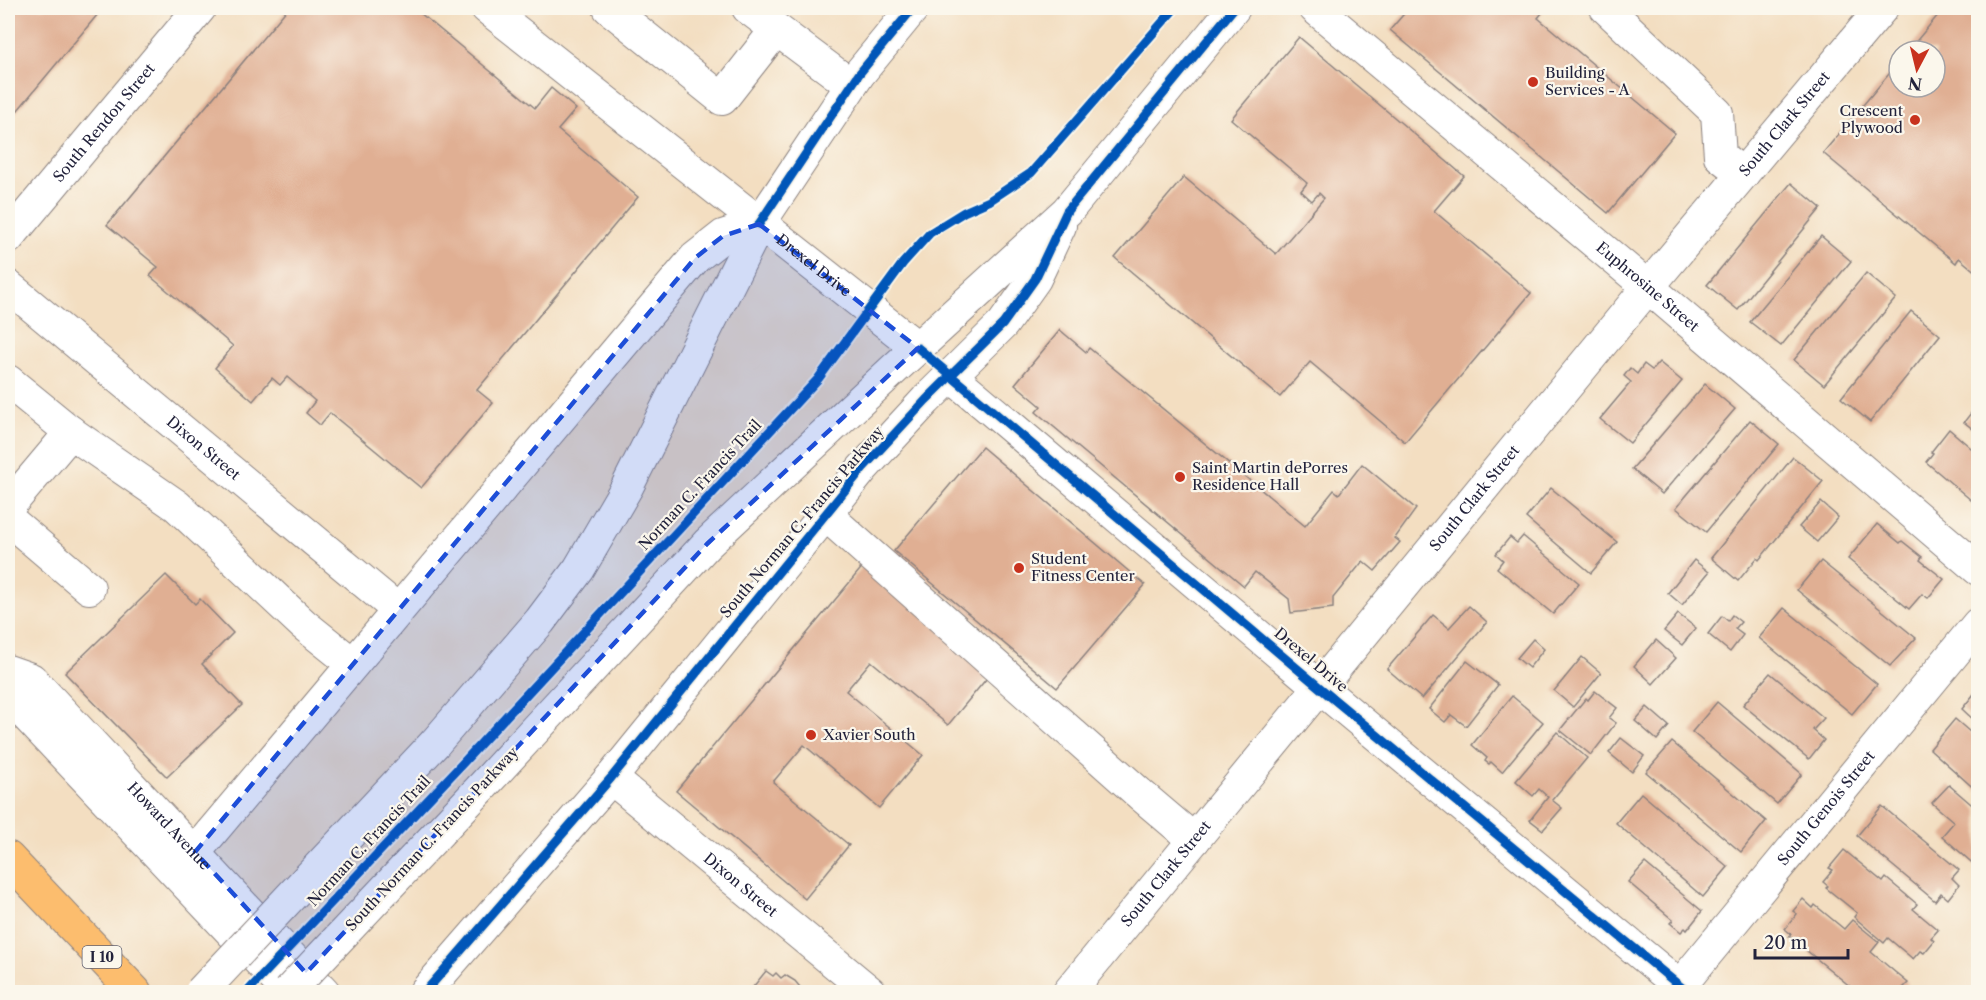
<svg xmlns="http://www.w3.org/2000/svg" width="1986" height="1000" viewBox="0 0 1986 1000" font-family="'Libre Caslon Text',serif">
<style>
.building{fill:#e0af93}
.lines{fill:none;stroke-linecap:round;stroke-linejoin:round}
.minor-casing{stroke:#8a807e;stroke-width:34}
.highway-casing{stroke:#8a807e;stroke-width:35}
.minor{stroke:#fff;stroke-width:32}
.highway{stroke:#fcbd6e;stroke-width:33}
.minor-bridge-casing{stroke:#8a807e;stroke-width:34;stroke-linecap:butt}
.minor-bridge{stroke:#fff;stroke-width:32}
.cycleway-casing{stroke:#fbf7ec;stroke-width:13}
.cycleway{stroke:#0057b8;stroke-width:9}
.marked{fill:#1d4ed8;fill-opacity:0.2;stroke:#1d4ed8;stroke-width:4.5;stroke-dasharray:12 8;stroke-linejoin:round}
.poi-dot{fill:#c8321e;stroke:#fbf7ec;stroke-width:2}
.labels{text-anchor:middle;stroke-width:4.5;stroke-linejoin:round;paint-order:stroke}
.shield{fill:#fbf7ec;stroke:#636270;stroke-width:1.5}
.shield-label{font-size:14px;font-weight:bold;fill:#22223b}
.poi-label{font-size:15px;fill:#22223b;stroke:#fbf7ec;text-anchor:start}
.street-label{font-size:15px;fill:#22223b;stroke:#fbf7ec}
</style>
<rect width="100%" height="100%" fill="#fbf7ec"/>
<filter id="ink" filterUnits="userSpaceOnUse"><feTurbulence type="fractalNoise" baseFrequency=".0167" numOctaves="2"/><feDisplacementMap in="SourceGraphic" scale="12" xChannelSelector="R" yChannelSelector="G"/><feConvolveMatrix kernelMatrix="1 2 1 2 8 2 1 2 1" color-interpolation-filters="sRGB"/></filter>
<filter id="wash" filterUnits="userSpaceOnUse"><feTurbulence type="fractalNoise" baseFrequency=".008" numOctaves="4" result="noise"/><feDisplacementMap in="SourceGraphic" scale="24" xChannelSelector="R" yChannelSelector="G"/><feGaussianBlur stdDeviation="1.35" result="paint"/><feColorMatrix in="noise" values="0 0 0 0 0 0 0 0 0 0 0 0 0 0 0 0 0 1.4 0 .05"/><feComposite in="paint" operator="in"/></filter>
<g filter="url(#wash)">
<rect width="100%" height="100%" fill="#f3dec1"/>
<g id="blocks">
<!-- building -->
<g class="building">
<polygon points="8,8 103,8 8,122"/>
<polygon points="288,8 414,8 535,108 551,88 576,109 558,130 638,197 477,390 493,403 421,488 330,413 320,425 306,413 315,401 287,377 280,385 272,378 253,401 215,368 233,346 150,276 158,267 107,225"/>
<polygon points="1409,8 1546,8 1538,18 1675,133 1608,213 1390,30"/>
<polygon points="1944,8 1967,8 1978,17 1978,274 1959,258 1956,263 1823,153 1899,62 1899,87 1935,87 1935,51 1908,51"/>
<polygon points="1299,37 1464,176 1434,211 1531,293 1405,442 1310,362 1280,397 1115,258 1184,177 1276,254 1324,198 1319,193 1312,201 1301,191 1307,183 1231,119"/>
<polygon points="1791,183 1821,208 1738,310 1707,285"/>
<polygon points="1821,236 1851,261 1781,346 1750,322"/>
<polygon points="1866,273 1896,298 1824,385 1794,360"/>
<polygon points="1911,311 1940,335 1870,422 1841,398"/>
<polygon points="1060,330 1086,352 1089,348 1305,526 1334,490 1339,494 1362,464 1416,509 1395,538 1400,542 1375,571 1363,561 1333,598 1333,608 1291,613 1289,599 1255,572 1244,586 1036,412 1041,406 1015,384"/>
<polygon points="1659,362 1682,381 1630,443 1600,419 1631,382 1624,376 1630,368 1637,374 1644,364 1652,370"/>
<polygon points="1705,384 1735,409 1662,494 1632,469"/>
<polygon points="1978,404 1978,433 1964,422"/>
<polygon points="1750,420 1779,444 1706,532 1676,508"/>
<polygon points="1949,429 1978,454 1978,506 1926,462 1933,453 1931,452"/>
<polygon points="982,447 1145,585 1057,688 894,551"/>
<polygon points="1793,457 1823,481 1759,560 1757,558 1738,581 1711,558"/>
<polygon points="1551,488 1617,542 1591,573 1526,518"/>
<polygon points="1821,502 1838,517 1817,542 1799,527"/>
<polygon points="1877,524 1900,543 1902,541 1922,557 1920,560 1944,579 1928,598 1922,594 1909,609 1848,559"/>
<polygon points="1523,536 1579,583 1553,614 1497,568 1503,560 1496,554 1510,537 1517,543"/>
<polygon points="1694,560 1709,572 1682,605 1668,593"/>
<polygon points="1821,561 1916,638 1890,666 1797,590"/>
<polygon points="864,565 992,672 948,725 871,661 846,691 923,755 879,808 804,745 773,782 849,845 805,899 676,791"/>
<polygon points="166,575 195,604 200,599 233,633 202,664 242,705 167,777 65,673"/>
<polygon points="1469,606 1487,622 1422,699 1387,669 1433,615 1449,628"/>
<polygon points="1784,608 1877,684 1852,714 1759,638"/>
<polygon points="1678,614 1696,628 1682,645 1664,631"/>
<polygon points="1732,615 1741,622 1735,629 1743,635 1730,652 1708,634 1722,616 1728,621"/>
<polygon points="1533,639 1544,649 1529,668 1517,658"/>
<polygon points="1656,640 1676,658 1653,684 1634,666"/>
<polygon points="1582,657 1601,673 1573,707 1554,691"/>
<polygon points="1467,661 1498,685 1466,726 1451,715 1445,722 1429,709"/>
<polygon points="1770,673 1824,718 1813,730 1824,740 1809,759 1743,705"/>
<polygon points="1978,689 1978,724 1962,709"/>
<polygon points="1595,691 1617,708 1609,718 1616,723 1591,755 1560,730 1586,698 1588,700"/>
<polygon points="1512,696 1543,722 1502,772 1491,762 1489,764 1485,761 1487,758 1472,745"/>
<polygon points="1717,702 1802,774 1777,804 1692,732"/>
<polygon points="1647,707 1669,726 1657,740 1635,721"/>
<polygon points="1955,719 1978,739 1978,792 1930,749"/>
<polygon points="1557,732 1587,758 1552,800 1562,808 1543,830 1530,820 1548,797 1539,789 1533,796 1516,781"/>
<polygon points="1621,738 1644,756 1632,772 1609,753"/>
<polygon points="1672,742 1766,821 1741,852 1646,772"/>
<polygon points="1949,785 1978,810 1978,868 1942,836 1954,822 1932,803"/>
<polygon points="1641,793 1728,867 1703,897 1616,823"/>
<polygon points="1882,806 1959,870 1952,878 1959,885 1948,899 1941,893 1935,901 1857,836"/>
<polygon points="1844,850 1883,882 1886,878 1917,904 1913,909 1938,930 1931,938 1934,941 1924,953 1920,951 1913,959 1888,938 1884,943 1854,917 1857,913 1826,888 1828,886 1823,882 1833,870 1829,868"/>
<polygon points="1645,863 1702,911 1687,930 1685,928 1681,932 1670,923 1673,920 1628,882"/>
<polygon points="1803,899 1813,908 1815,905 1844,929 1852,920 1879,942 1871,952 1908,983 1899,992 1857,992 1789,936 1791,934 1785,929 1797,914 1793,911"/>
<polygon points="766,971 773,976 776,973 781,978 785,975 795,981 804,992 749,992"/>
</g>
</g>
</g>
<g filter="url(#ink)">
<use href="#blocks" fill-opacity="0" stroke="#8a807e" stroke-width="1.5"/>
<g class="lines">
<defs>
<g id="minor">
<path id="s1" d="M487 8 918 348"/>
<polyline points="609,8 722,99 776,30"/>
<polyline points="748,8 851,85"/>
<path id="s2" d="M1315 8 1648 287 1978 569"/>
<polyline points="1606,8 1717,113 1720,156 1743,174"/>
<path id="s3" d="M8 238 200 8"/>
<path id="s4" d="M8 286 398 610"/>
<polyline points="950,375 1319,687 1687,992"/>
<polyline points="8,381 73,434 177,506 303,624 353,664"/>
<polyline points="8,507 71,432"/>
<polyline points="825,514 1141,795 1194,840"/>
<polyline points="8,519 89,588"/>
<path id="s5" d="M8 671 31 679 324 992"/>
<polyline points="8,691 11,699 278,981 292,992"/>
<polyline points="435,743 540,621 579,569 627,487 759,224 859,74 913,8"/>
<path id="s6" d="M611 778 870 992"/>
<polyline points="481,788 707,544 892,371 1067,211 1234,8"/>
<polyline points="195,852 695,258 723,236 759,224"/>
<polyline points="425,992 611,778 863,468 926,400 1003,324 1035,279 1060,226"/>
<path id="s7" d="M1069 992 1648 287 1882 8"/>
<path id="s8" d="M1675 992 1978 624"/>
</g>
<polyline id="highway" points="8,858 135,992"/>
</defs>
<!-- minor casing -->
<use href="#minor" class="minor-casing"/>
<!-- highway casing -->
<use href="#highway" class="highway-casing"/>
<!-- minor -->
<use href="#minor" class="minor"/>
<!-- highway -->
<use href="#highway" class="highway"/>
<defs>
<g id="minor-bridge">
<polyline points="201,992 435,743"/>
<polyline points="288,992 481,788"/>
</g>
</defs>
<!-- minor-bridge casing -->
<use href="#minor-bridge" class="minor-bridge-casing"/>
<!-- minor-bridge -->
<use href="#minor-bridge" class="minor-bridge"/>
<defs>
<g id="cycleway">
<polyline points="759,224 859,74 913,8"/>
<polyline points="918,348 1319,687 1687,992"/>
<polyline points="247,992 461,765 818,379 903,263 930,233 964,212 989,201 1031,173 1175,8"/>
<polyline points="425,992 611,778 863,468 926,400 1003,324 1035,279 1067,211 1234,8"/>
</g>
</defs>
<!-- cycleway casing -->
<use href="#cycleway" class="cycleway-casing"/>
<!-- cycleway -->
<use href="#cycleway" class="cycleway"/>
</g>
</g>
<!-- marked area -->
<path class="marked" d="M759 224 918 348 707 544 306 973 195 852 695 258 723 236Z"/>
<!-- markers -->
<g class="poi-dot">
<circle cx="1533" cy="82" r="6"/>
<circle cx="1915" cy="120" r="6"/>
<circle cx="1180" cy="477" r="6"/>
<circle cx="1019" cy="568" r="6"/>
<circle cx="811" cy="735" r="6"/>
</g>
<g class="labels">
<!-- shield labels -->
<rect class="shield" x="82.5" y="946" width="39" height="22" rx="4.5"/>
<g class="shield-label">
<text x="102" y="962">I 10</text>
</g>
<!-- poi labels -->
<g class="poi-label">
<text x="1545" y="78">Building<tspan x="1545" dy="17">Services - A</tspan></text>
<text x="1903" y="116" text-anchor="end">Crescent<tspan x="1903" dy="17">Plywood</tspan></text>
<text x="1192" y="473">Saint Martin dePorres<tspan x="1192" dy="17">Residence Hall</tspan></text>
<text x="1031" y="564">Student<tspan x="1031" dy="17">Fitness Center</tspan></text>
<text x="823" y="740">Xavier South</text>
</g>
<!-- street labels -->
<g class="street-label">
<text dy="5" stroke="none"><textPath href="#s3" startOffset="150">South Rendon Street</textPath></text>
<text dy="5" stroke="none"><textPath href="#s7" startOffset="1125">South Clark Street</textPath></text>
<text dy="5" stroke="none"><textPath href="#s1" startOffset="416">Drexel Drive</textPath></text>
<text dy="5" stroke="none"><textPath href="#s2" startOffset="434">Euphrosine Street</textPath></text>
<text dy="5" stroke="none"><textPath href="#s4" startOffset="254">Dixon Street</textPath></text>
<text transform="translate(700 485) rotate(-47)" y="5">Norman C. Francis Trail</text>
<text dy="5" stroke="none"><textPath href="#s7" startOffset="639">South Clark Street</textPath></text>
<text transform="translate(802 522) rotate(-50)" y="5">South Norman C. Francis Parkway</text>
<text transform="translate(1311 660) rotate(40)" y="5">Drexel Drive</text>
<text dy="5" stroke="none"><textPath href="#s8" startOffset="238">South Genois Street</textPath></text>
<text dy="5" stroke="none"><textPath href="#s5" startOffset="226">Howard Avenue</textPath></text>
<text transform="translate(432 839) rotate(-47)" y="5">South Norman C. Francis Parkway</text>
<text transform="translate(369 841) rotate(-47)" y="5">Norman C. Francis Trail</text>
<text dy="5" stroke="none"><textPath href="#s7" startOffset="153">South Clark Street</textPath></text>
<text dy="5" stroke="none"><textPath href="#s6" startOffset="168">Dixon Street</textPath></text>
</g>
</g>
<!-- margin -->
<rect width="1986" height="1000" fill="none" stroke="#fbf7ec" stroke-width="30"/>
<!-- north arrow -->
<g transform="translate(1917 69) rotate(187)"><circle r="28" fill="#fbf7ec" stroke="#a4a2a5" stroke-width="1.5"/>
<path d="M0-4.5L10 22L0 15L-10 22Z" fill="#c8321e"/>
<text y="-9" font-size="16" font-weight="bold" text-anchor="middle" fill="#22223b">N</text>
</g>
<!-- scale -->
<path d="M1755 949v9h93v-9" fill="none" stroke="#22223b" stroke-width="3"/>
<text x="1764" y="949" font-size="18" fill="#22223b" stroke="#fbf7ec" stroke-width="4.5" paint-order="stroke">20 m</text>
</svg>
